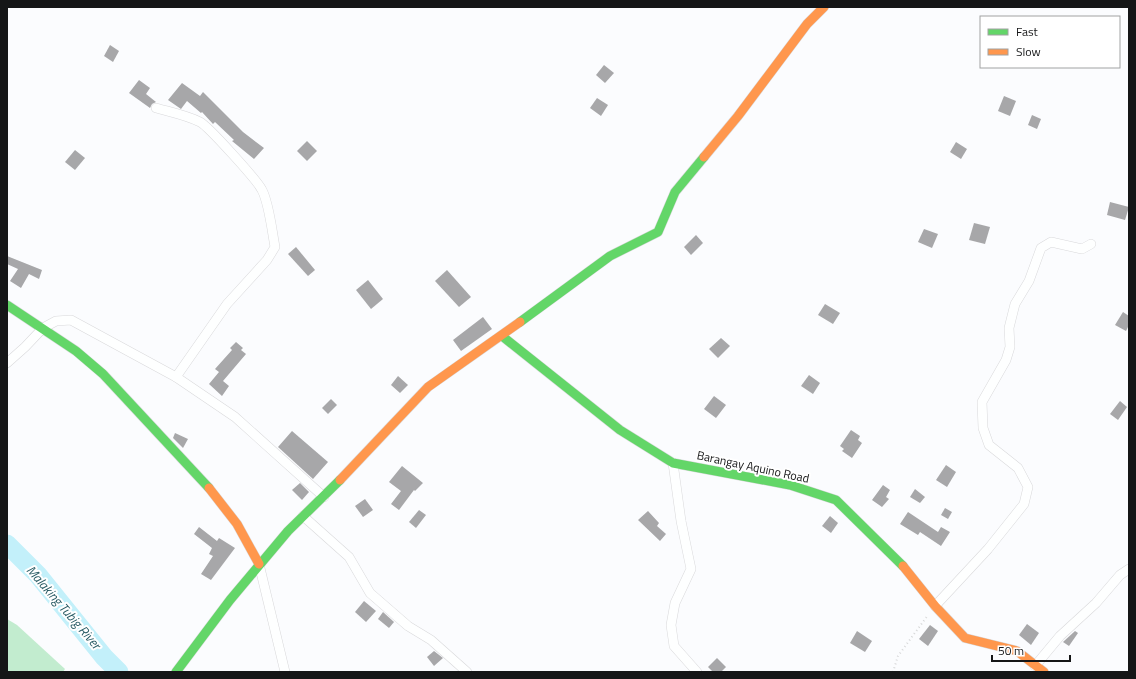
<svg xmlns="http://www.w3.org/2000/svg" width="1136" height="679" viewBox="0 0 1136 679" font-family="'Titillium Web',sans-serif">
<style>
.green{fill:#c2eccf}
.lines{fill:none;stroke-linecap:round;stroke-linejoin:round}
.river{stroke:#c3f0fa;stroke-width:19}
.building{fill:#a7a7a9}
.street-casing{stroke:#d9d9db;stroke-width:10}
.fast-casing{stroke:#d9d9db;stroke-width:10}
.slow-casing{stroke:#d9d9db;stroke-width:10}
.path{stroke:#d6d7d8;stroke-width:2;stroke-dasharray:1 3;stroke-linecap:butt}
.street{stroke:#feffff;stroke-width:9}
.fast{stroke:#63d668;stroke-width:9}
.slow{stroke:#ff974d;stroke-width:9}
.labels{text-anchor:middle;stroke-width:4;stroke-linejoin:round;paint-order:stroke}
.street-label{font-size:12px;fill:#151617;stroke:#fff}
.water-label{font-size:13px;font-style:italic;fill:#265962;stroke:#fff}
</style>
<rect width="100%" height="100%" fill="#fbfcfe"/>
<!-- green -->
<polygon class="green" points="7,619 17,625 65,669 63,672 7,672"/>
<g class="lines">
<!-- river -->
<polyline class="river" points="7,544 38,575 104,657 119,672"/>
</g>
<!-- building -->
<g class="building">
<polygon points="110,45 119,51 113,62 104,56"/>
<polygon points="604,65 614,73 605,83 596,75"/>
<polygon points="139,80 150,88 146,94 156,102 152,104 150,108 129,93"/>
<polygon points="182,83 200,96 203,92 243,132 264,148 254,159 232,141 234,140 215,122 213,124 202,112 201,113 187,101 181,109 168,100"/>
<polygon points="1004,96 1016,101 1010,116 998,111"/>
<polygon points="597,98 608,105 601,116 590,108"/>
<polygon points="1032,115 1041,119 1037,129 1028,125"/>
<polygon points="307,141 317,151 307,161 297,151"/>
<polygon points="956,142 967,149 961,159 950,152"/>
<polygon points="75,150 85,158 75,170 65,162"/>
<polygon points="1110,202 1129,207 1125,220 1107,215"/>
<polygon points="974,223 990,227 985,244 969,240"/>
<polygon points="924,229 938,234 932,248 918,242"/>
<polygon points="696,235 703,243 691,255 684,247"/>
<polygon points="296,247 315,270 308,276 288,254"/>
<polygon points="7,256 42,270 39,279 29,274 21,288 10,281 18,269 7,264"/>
<polygon points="447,270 471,297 459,307 435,281"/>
<polygon points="368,280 383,299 371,309 356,290"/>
<polygon points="825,304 840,313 833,324 818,315"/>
<polygon points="1123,312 1129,316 1129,325 1126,331 1115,325"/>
<polygon points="483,317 492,329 461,351 453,340"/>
<polygon points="721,338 730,346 718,358 709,349"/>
<polygon points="236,342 243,348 241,350 246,354 223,381 229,386 222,396 209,384 219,372 215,369 232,350 230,348"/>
<polygon points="809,375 820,383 813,394 801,386"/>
<polygon points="398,376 408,385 400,393 391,385"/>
<polygon points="714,396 726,405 716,418 704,409"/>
<polygon points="331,399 337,405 328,414 322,408"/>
<polygon points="1120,401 1127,407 1118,420 1110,414"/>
<polygon points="851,430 860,436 858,440 862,443 852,458 842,451 844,449 840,446"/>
<polygon points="292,431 328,462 313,479 278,447"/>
<polygon points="175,433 188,439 183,448 173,438"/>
<polygon points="946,465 956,472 947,487 936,480"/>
<polygon points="402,466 423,483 415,491 414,490 399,510 391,504 401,491 389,482"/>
<polygon points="300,483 309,492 302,500 292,490"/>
<polygon points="883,485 890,490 886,497 889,499 882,507 872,500"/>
<polygon points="915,489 925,497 920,503 910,497"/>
<polygon points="365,499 373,510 363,517 355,506"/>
<polygon points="945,508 952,512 948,519 941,515"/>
<polygon points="419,510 426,515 416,528 409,522"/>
<polygon points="648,511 659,523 657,526 666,534 660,541 638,520"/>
<polygon points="908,512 938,532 941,527 950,532 941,546 920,532 918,535 900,524"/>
<polygon points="830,516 838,523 831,533 822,526"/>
<polygon points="199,527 217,541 219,538 235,548 211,580 201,574 213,556 209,554 212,548 194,534"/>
<polygon points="364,601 376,611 366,622 355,612"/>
<polygon points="383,612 394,622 389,628 378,619"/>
<polygon points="1027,624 1039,633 1031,645 1019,635"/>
<polygon points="930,625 938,631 928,646 919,639"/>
<polygon points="857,631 872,641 865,652 850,643"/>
<polygon points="1075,631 1078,633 1069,646 1063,642"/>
<polygon points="434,651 443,658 434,666 427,657"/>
<polygon points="717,658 726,667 721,672 713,672 708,667"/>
</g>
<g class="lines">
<defs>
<g id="street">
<path d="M156 108C170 112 186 115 200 122 208 126 257 180 262 190 269 203 272 231 275 247L267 260 227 304 176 377"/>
<polyline points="7,363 25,347 43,328 56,321 71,320 176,377 235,417 324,497"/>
<polyline points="673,463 681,521 691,569 675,603 671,625 674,646 697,672"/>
<polyline points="303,516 349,557 370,593 408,626 431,640 467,672"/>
<polyline points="259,564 285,672"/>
<polyline points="935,606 988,549 1024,504 1028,487 1018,468 989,445 983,428 982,402 1006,360 1010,347 1009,328 1015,304 1029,281 1041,248 1051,242 1082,249 1091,244"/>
<polyline points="1035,666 1060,636 1096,603 1120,575 1129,569"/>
</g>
<g id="fast">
<polyline points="7,305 76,351 103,374 209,488"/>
<polyline points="520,322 610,256 658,232 675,192 704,157"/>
<polyline points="502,336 620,430 673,463 790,485 836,500 903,566"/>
<polyline points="176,672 230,600 288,531 340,480"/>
</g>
<g id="slow">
<polyline points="704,157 738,116 807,24 824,7"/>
<polyline points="340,480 428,387 520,322"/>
<polyline points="209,488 237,524 259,564"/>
<polyline points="903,566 935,606 965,638 1017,651 1044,672"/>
</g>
</defs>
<!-- street casing -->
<use href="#street" class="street-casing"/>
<!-- fast casing -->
<use href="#fast" class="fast-casing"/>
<!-- slow casing -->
<use href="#slow" class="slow-casing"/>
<!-- path -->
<polyline class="path" points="893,672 898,656 928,615"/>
<!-- street -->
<use href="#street" class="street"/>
<!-- fast -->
<use href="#fast" class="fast"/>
<!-- slow -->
<use href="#slow" class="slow"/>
</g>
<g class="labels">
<!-- street labels -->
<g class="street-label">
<text transform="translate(753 467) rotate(12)" y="4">Barangay Aquino Road</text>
</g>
<!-- water labels -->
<g class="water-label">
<text transform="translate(64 607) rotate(49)" y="5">Malaking Tubig River</text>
</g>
</g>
<!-- border -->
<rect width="1136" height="679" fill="none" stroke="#151617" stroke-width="16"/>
<!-- legend -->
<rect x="980" y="16" width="140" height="52" fill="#ffffff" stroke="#a1a2a2"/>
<rect x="988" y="29" width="20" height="6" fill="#63d668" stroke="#a1a2a2"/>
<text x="1016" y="36" font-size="12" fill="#151617">Fast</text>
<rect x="988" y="49" width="20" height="6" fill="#ff974d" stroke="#a1a2a2"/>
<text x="1016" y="56" font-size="12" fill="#151617">Slow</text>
<!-- scale -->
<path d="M992 655v6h78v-6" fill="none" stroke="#151617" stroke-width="2"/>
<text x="998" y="655" font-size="12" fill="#151617" stroke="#ffffff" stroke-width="3" paint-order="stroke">50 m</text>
</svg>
